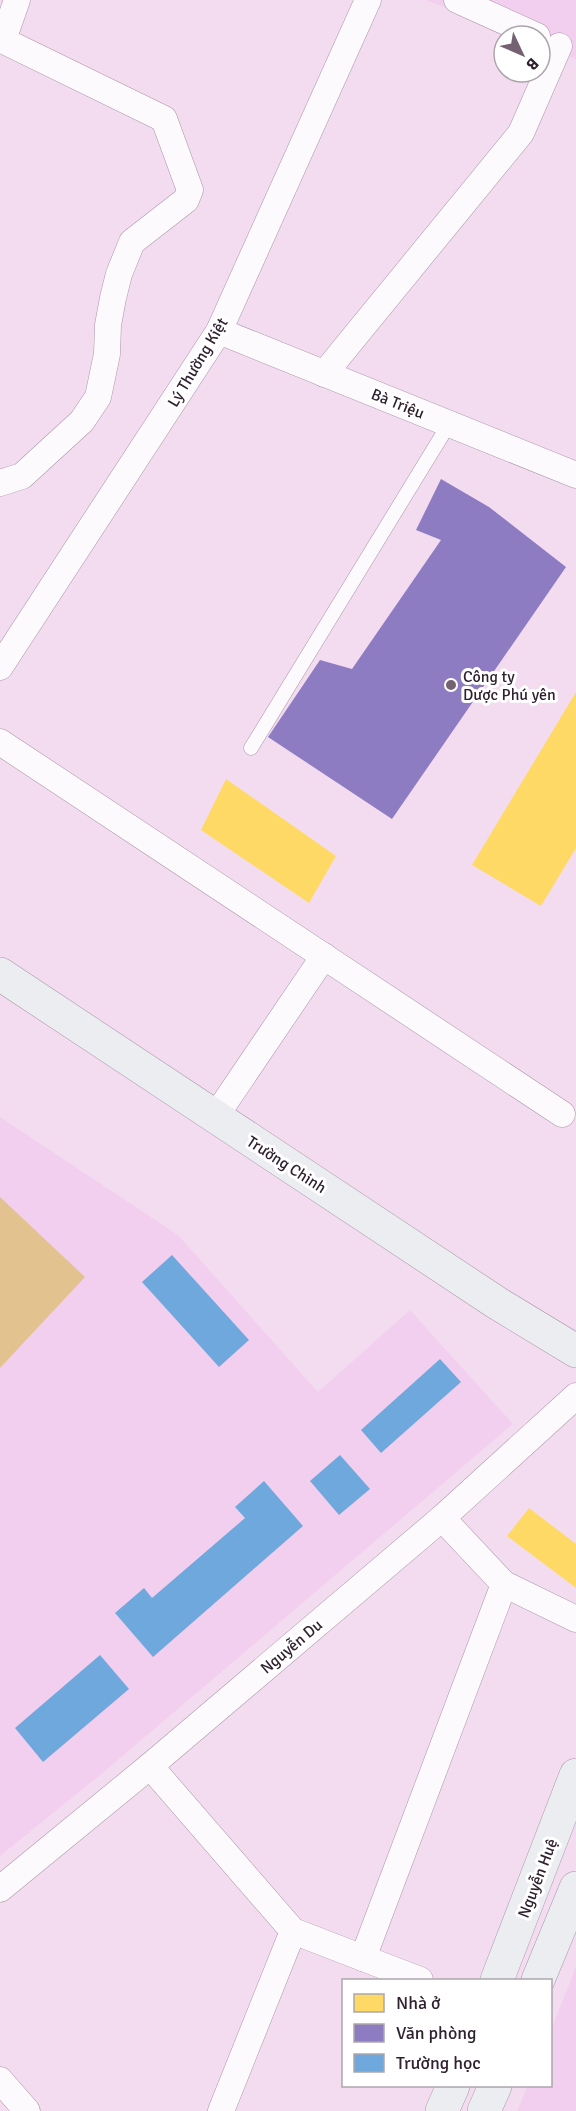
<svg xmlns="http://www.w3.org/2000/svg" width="576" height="2111" viewBox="0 0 576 2111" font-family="Signika,sans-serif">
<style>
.built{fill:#f3cfef}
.green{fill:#e2c390}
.homes{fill:#ffd966}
.offices{fill:#8e7cc3}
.schools{fill:#6fa8dc}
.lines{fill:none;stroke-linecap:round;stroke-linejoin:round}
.lane-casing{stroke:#a897a6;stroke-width:15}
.street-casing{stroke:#a897a6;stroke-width:27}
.secondary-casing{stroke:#a897a6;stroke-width:34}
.lane{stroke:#fdfafd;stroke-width:14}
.street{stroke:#fdfafd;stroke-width:26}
.secondary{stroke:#ebedf1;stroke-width:33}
.poi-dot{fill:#746273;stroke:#fff;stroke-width:2}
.labels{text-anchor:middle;stroke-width:6;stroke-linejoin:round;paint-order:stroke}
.street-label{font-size:16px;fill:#30212f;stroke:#fff}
.poi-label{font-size:16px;fill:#30212f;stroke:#fff;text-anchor:start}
</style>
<rect width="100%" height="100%" fill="#f3dcf0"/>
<!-- built -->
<g class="built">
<polygon points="426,0 576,0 576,59 519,36"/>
<polygon points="0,1117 178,1235 318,1392 410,1310 513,1424 99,1776 0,1856"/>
<polygon points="576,1967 576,2111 517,2111 528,2086 550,2086 551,2030"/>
</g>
<!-- green -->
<polygon class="green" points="0,1197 85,1277 0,1368"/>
<!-- homes -->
<g class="homes">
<polygon points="576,692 576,848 541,906 472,865"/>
<polygon points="226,779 336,856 309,903 201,830"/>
<polygon points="529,1508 576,1544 576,1588 507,1536"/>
</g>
<!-- offices -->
<polygon class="offices" points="441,479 489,507 566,567 392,819 268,737 320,660 352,669 441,540 416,530"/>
<!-- schools -->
<g class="schools">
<polygon points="172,1255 249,1340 219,1367 142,1282"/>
<polygon points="440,1359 461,1382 381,1453 361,1430"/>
<polygon points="340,1455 370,1489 339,1515 310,1481"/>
<polygon points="264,1481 303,1526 153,1657 115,1613 144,1588 152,1598 245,1518 235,1507"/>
<polygon points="100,1655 129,1689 43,1762 15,1728"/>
</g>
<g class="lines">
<defs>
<polyline id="lane" points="251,748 449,424"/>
<g id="street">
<polyline points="457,0 537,36"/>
<polyline points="0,39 164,119 190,190 186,200 132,242 119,274 113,298 108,325 107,354 98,397 82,421 22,476 0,483"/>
<polyline points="3,40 17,0"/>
<polyline points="219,331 576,475"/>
<polyline points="324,374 521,133 559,46"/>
<polyline points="0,667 219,331 368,0"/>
<polyline points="0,742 562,1114"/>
<polyline points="215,1117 324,956"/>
<polyline points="442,1518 504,1584 576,1619"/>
<polyline points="150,1766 293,1931 420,1980"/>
<polyline points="0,1889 150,1766 442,1518 576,1396"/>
<polyline points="363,1958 504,1584"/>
<polyline points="0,2080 27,2111"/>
<polyline points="221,2111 293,1931"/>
</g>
<g id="secondary">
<polyline points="0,974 497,1303 576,1351"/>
<polyline points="497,1980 576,1775"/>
<polyline points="538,1980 576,1888"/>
<polyline points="442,2111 453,2086"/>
<polyline points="484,2111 495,2086"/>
</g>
</defs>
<!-- lane casing -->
<use href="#lane" class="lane-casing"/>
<!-- street casing -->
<use href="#street" class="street-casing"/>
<!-- secondary casing -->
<use href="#secondary" class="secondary-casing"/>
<!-- lane -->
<use href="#lane" class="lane"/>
<!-- street -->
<use href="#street" class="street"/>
<!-- secondary -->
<use href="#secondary" class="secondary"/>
</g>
<!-- markers -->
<circle class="poi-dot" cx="451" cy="685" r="6"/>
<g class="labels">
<!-- street labels -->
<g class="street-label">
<text transform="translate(197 362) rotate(-59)" y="6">Lý Thường Kiệt</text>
<text transform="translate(398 403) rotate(22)" y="6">Bà Triệu</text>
<text transform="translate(287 1164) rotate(33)" y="6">Trường Chinh</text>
<text transform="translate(291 1646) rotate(-40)" y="6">Nguyễn Du</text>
<text transform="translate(537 1878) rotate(-69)" y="6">Nguyễn Huệ</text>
</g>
<!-- poi labels -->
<g class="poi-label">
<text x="463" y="682">Công ty<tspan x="463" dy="18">Dược Phú yên</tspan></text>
</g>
</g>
<!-- legend -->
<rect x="342" y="1979" width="210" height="108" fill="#ffffff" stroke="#aca6ac" stroke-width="1.5"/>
<rect x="354" y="1994" width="30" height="18" fill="#ffd966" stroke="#aca6ac" stroke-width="1.5"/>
<text x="396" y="2009" font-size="18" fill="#30212f">Nhà ở</text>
<rect x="354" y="2024" width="30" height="18" fill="#8e7cc3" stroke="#aca6ac" stroke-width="1.5"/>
<text x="396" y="2039" font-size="18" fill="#30212f">Văn phòng</text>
<rect x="354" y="2054" width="30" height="18" fill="#6fa8dc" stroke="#aca6ac" stroke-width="1.5"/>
<text x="396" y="2069" font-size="18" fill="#30212f">Trường học</text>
<!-- north arrow -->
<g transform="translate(522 54) rotate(134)"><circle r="28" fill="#ffffff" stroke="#aca6ac" stroke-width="1.5"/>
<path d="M0-4.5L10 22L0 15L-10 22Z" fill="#746273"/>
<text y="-9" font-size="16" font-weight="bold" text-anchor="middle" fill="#30212f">B</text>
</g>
</svg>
